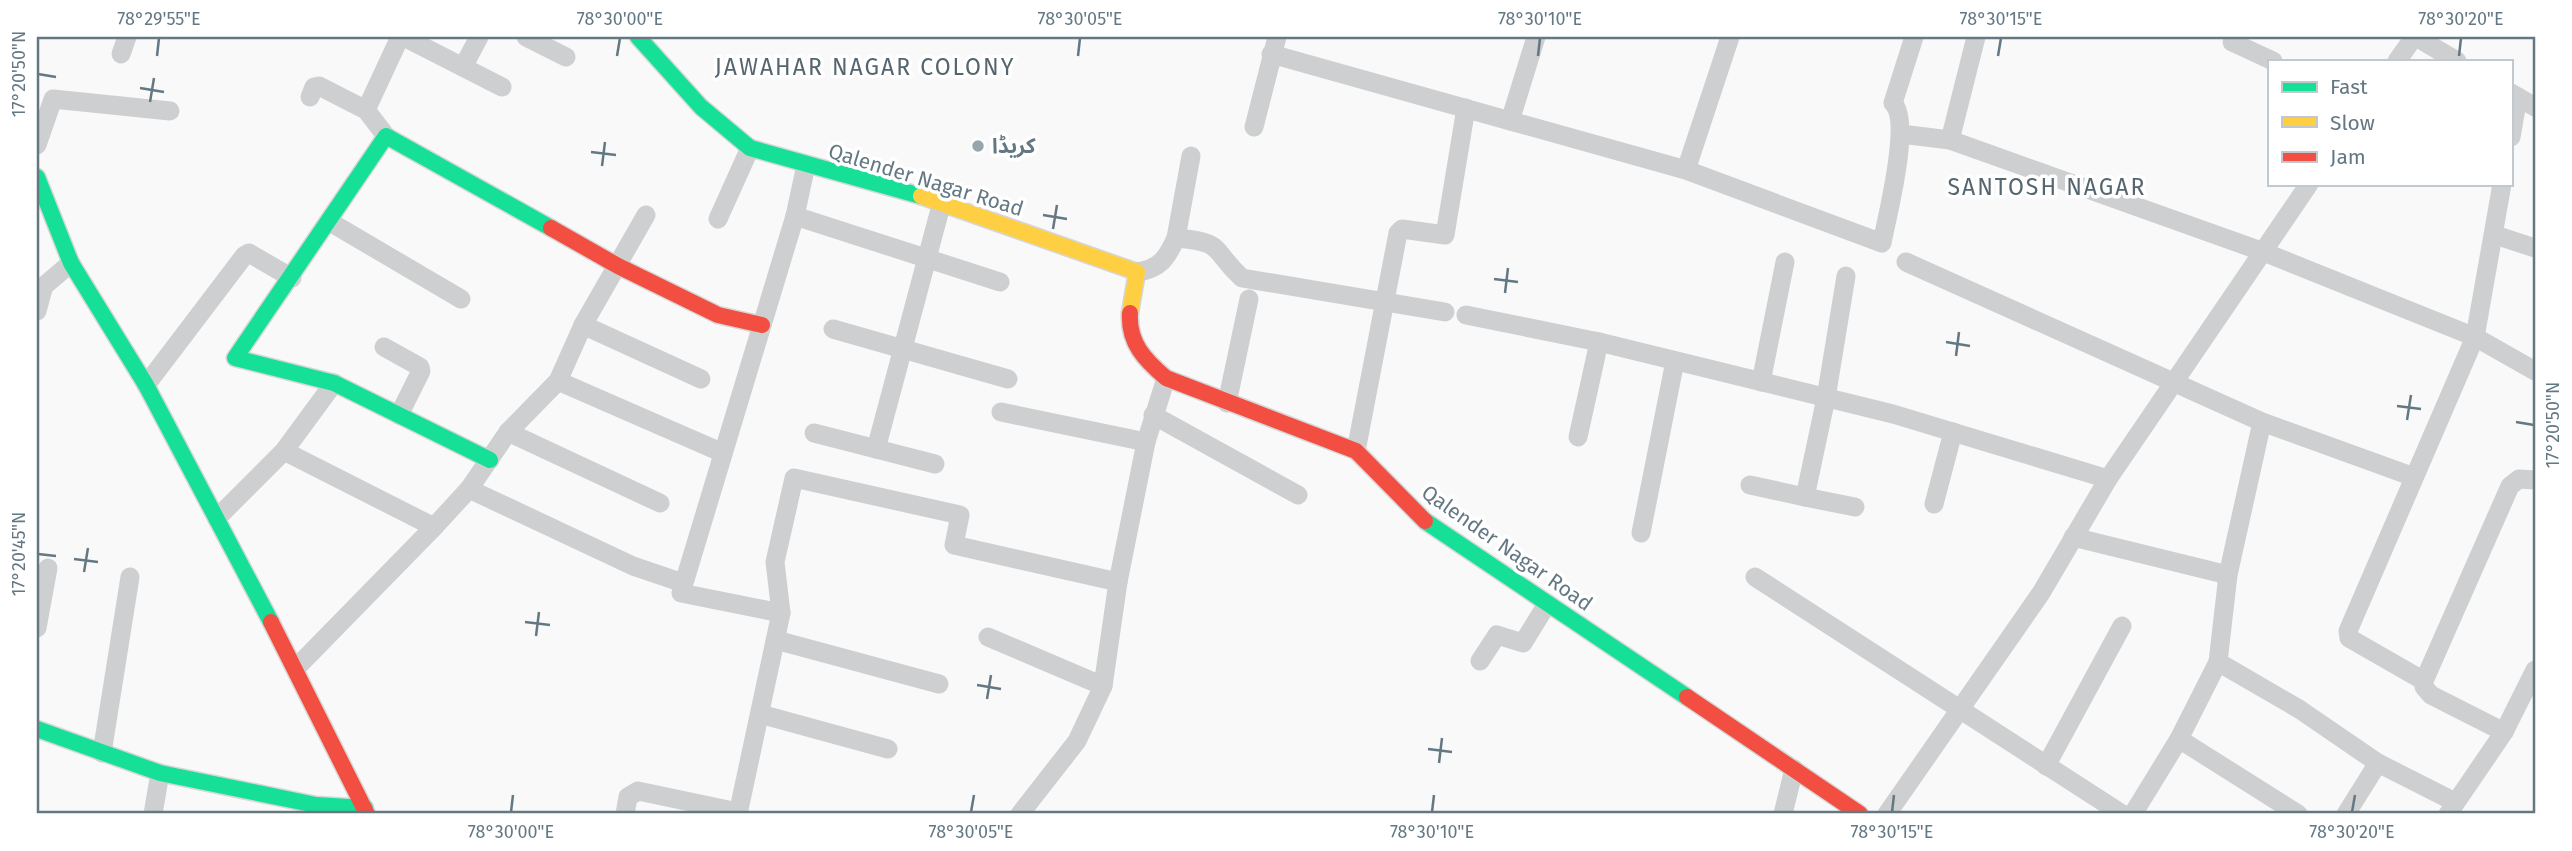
<svg xmlns="http://www.w3.org/2000/svg" width="2572" height="851" viewBox="0 0 2572 851" font-family="'Fira Sans','Noto Sans Arabic',sans-serif">
<style>
.lines{fill:none;stroke-linecap:round;stroke-linejoin:round}
.fast-casing{stroke:#d6d7d8;stroke-width:19}
.slow-casing{stroke:#d6d7d8;stroke-width:19}
.jam-casing{stroke:#d6d7d8;stroke-width:19}
.street{stroke:#cecfd0;stroke-width:19}
.fast{stroke:#16e098;stroke-width:16}
.slow{stroke:#ffcf43;stroke-width:16}
.jam{stroke:#f24e42;stroke-width:16}
.ticks{fill:none;stroke:#647884;stroke-width:2.5}
.poi-dot{fill:#98a5ad;stroke:#fff;stroke-width:2.5}
.labels{text-anchor:middle;stroke-width:7;stroke-linejoin:round;paint-order:stroke}
.poi-label{font-size:21px;font-weight:bold;fill:#647884;stroke:#fff;text-anchor:start}
.street-label{font-size:21px;fill:#647884;stroke:#fff}
.neighbourhood-label{font-size:23px;letter-spacing:2px;fill:#56666f;stroke:#fff}
.neatline{fill:none;stroke:#647884;stroke-width:2.5}
.ticks-label{font-size:18px;text-anchor:middle;fill:#647884}
</style>
<rect width="100%" height="100%" fill="#f9f9f9"/>
<g class="lines">
<defs>
<g id="fast">
<polyline points="638,37 701,107 750,148 921,196"/>
<polyline points="37,177 71,263 146,385 271,622"/>
<polyline points="490,460 334,383 235,358 386,136 551,228"/>
<polyline points="1425,521 1687,697"/>
<polyline points="37,729 160,773 316,805 365,808"/>
</g>
<polyline id="slow" points="921,196 1137,272 1130,313"/>
<g id="jam">
<polyline points="551,228 618,266 718,315 762,325"/>
<path d="M1130 313C1128 343 1145 360 1166 378L1356 451 1425 521"/>
<polyline points="271,622 367,814"/>
<polyline points="1687,697 1860,814"/>
</g>
</defs>
<!-- fast casing -->
<use href="#fast" class="fast-casing"/>
<!-- slow casing -->
<use href="#slow" class="slow-casing"/>
<!-- jam casing -->
<use href="#jam" class="jam-casing"/>
<!-- street -->
<g class="street">
<polyline points="404,37 502,87"/>
<polyline points="526,37 566,57"/>
<polyline points="2235,37 2232,42 2273,61"/>
<polyline points="2416,37 2457,61"/>
<polyline points="121,54 127,37"/>
<path d="M1271 54 1686 170 1882 243C1887 216 1912 122 1893 103L1914 37"/>
<polyline points="2397,61 2414,37"/>
<polyline points="463,67 479,37"/>
<polyline points="2511,93 2535,107"/>
<polyline points="310,97 314,87 319,86 366,110"/>
<polyline points="1510,121 1536,37"/>
<polyline points="1254,127 1277,37"/>
<polyline points="1901,134 1950,140 2261,251 2475,337 2535,371"/>
<polyline points="386,136 366,110 400,37"/>
<polyline points="2511,137 2518,97"/>
<polyline points="1950,140 1976,37"/>
<polyline points="37,145 53,99 170,111"/>
<polyline points="1686,170 1730,37"/>
<polyline points="795,216 1000,282"/>
<polyline points="718,219 750,148"/>
<polyline points="330,222 461,299"/>
<polyline points="2495,235 2535,248"/>
<polyline points="1176,238 1191,156"/>
<polyline points="1906,262 2262,422 2414,477"/>
<path d="M1137 272C1160 269 1167 258 1176 238 1226 242 1211 250 1242 278L1445 312"/>
<polyline points="37,292 71,263"/>
<polyline points="37,311 43,289"/>
<polyline points="1466,315 1599,342 1893,414 2108,479"/>
<polyline points="583,325 701,379"/>
<polyline points="833,329 1008,379"/>
<polyline points="384,347 420,367 421,371 399,415"/>
<polyline points="558,381 723,453"/>
<polyline points="1761,382 1785,262"/>
<polyline points="146,385 244,256 249,253 292,278"/>
<polyline points="1227,403 1249,299"/>
<polyline points="1001,412 1146,442"/>
<polyline points="1153,415 1298,495"/>
<polyline points="2262,422 2228,575 2218,662 2299,709 2378,763 2455,802"/>
<polyline points="508,432 660,503"/>
<polyline points="814,433 935,464"/>
<polyline points="1578,437 1599,342"/>
<polyline points="876,449 942,202"/>
<polyline points="284,451 434,527 469,489 508,432 558,381 583,325 646,215"/>
<polyline points="1356,451 1398,233 1402,229 1445,235 1466,108"/>
<polyline points="1750,485 1805,497 1826,398 1846,276"/>
<polyline points="469,489 633,566 683,583"/>
<polyline points="1805,497 1855,507"/>
<polyline points="1934,504 1953,432"/>
<polyline points="217,518 284,451 334,383"/>
<polyline points="1641,533 1675,361"/>
<polyline points="2073,537 2228,575"/>
<polyline points="1755,577 2122,814"/>
<polyline points="781,613 775,562 794,478 960,515 954,545 1118,582"/>
<polyline points="37,628 48,568"/>
<polyline points="988,637 1103,686"/>
<polyline points="776,640 939,684"/>
<polyline points="1480,661 1497,635 1523,643 1547,604"/>
<polyline points="296,668 434,527"/>
<polyline points="2424,681 2349,638 2348,631 2475,337 2502,184"/>
<polyline points="760,714 888,749"/>
<polyline points="2504,732 2431,695 2424,687 2424,681 2510,486 2519,479 2535,480"/>
<polyline points="2179,739 2298,814"/>
<polyline points="102,753 130,577"/>
<polyline points="2046,766 2122,626"/>
<polyline points="153,814 160,773"/>
<polyline points="625,814 628,797 638,791 738,812"/>
<polyline points="738,814 781,613 681,593 795,216 806,165"/>
<polyline points="1020,814 1077,741 1103,686 1118,582 1146,442 1166,378"/>
<polyline points="1783,814 1794,769"/>
<polyline points="1887,814 2041,593 2108,479 2309,184"/>
<polyline points="2133,814 2179,739 2218,662"/>
<polyline points="2346,814 2378,763"/>
<polyline points="2448,814 2504,732 2535,670"/>
</g>
<!-- fast -->
<use href="#fast" class="fast"/>
<!-- slow -->
<use href="#slow" class="slow"/>
<!-- jam -->
<use href="#jam" class="jam"/>
</g>
<!-- ticks -->
<path class="ticks" d="M157 56 159 38M617 56 620 38M1078 56 1080 38M1538 56 1540 38M1998 56 2001 38M2459 56 2461 38M38 74 56 77M140 88 164 92M150 102 154 78M591 152 616 155M602 166 605 142M1043 215 1067 219M1053 229 1057 205M1494 279 1518 282M1505 293 1508 268M1946 342 1970 346M1956 356 1959 332M2397 406 2421 409M2407 420 2411 395M2516 422 2534 425M38 554 56 556M74 559 98 562M84 572 88 548M525 622 550 625M536 636 539 612M977 685 1001 689M987 699 991 675M1428 749 1452 752M1439 763 1442 738M511 812 513 795M971 812 974 795M1432 812 1434 795M1892 812 1894 795M2352 812 2355 795"/>
<!-- markers -->
<circle class="poi-dot" cx="978" cy="146" r="7"/>
<g class="labels">
<!-- poi labels -->
<g class="poi-label">
<text x="992" y="153">کریڈا</text>
</g>
<!-- street labels -->
<g class="street-label">
<text transform="translate(926 180) rotate(17)" y="7">Qalender Nagar Road</text>
<text transform="translate(1507 548) rotate(35)" y="7">Qalender Nagar Road</text>
</g>
<!-- neighbourhood labels -->
<g class="neighbourhood-label">
<text x="865" y="75">JAWAHAR NAGAR COLONY</text>
<text x="2047" y="195">SANTOSH NAGAR</text>
</g>
</g>
<!-- border -->
<rect width="2572" height="851" fill="none" stroke="#ffffff" stroke-width="77"/>
<!-- legend -->
<rect x="2268" y="60" width="245" height="126" fill="#ffffff" stroke="#c1c9ce" stroke-width="2"/>
<rect x="2282" y="82" width="35" height="10" fill="#16e098" stroke="#c1c9ce" stroke-width="2"/>
<text x="2330" y="94" font-size="21" fill="#647884">Fast</text>
<rect x="2282" y="117" width="35" height="10" fill="#ffcf43" stroke="#c1c9ce" stroke-width="2"/>
<text x="2330" y="130" font-size="21" fill="#647884">Slow</text>
<rect x="2282" y="152" width="35" height="10" fill="#f24e42" stroke="#c1c9ce" stroke-width="2"/>
<text x="2330" y="164" font-size="21" fill="#647884">Jam</text>
<rect x="38" y="38" width="2496" height="774" class="neatline"/>
<g class="ticks-label">
<text x="159" y="25">78°29'55"E</text>
<text x="620" y="25">78°30'00"E</text>
<text x="1080" y="25">78°30'05"E</text>
<text x="1540" y="25">78°30'10"E</text>
<text x="2001" y="25">78°30'15"E</text>
<text x="2461" y="25">78°30'20"E</text>
<text transform="translate(19 74) rotate(-90)" y="6">17°20'50"N</text>
<text transform="translate(2553 425) rotate(-90)" y="6">17°20'50"N</text>
<text transform="translate(19 554) rotate(-90)" y="6">17°20'45"N</text>
<text x="511" y="838">78°30'00"E</text>
<text x="971" y="838">78°30'05"E</text>
<text x="1432" y="838">78°30'10"E</text>
<text x="1892" y="838">78°30'15"E</text>
<text x="2352" y="838">78°30'20"E</text>
</g>
</svg>
